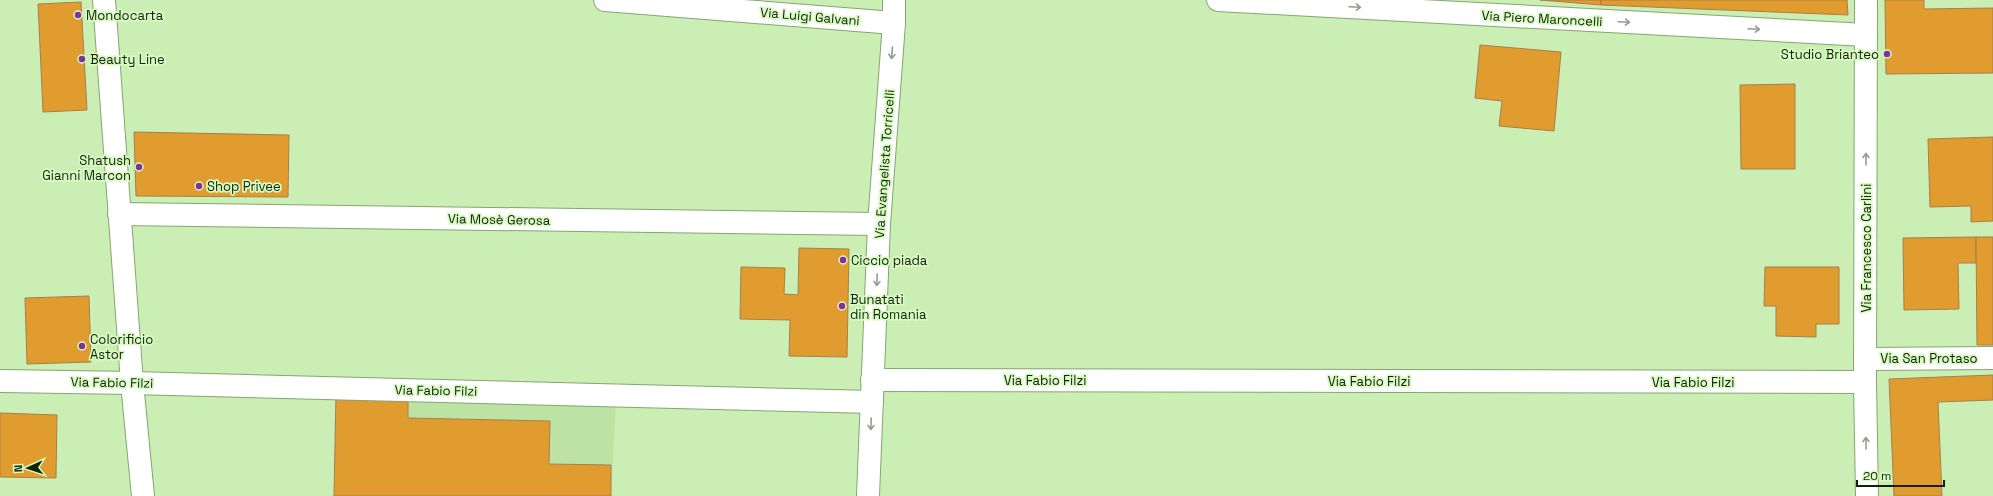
<svg xmlns="http://www.w3.org/2000/svg" width="1993" height="496" viewBox="0 0 1993 496" font-family="'Space Grotesk',sans-serif">
<style>
.built{fill:#bce3a3}
.building{fill:#e19c2f;stroke:#a77f4a}
.lines{fill:none;stroke-linecap:round;stroke-linejoin:round}
.minor-casing{stroke:#85a670;stroke-width:24}
.minor{stroke:#fff;stroke-width:22}
.oneway{stroke:#959b91}
.poi-dot{fill:#7f31a1;stroke:#d7fbc1;stroke-width:1.5}
.labels{text-anchor:middle;stroke-width:3.5;stroke-linejoin:round;paint-order:stroke}
.poi-label{font-size:13px;fill:#13200a;stroke:#d7fbc1;text-anchor:start}
.street-label{font-size:13px;fill:#13200a;stroke:#d7fbc1}
</style>
<rect width="100%" height="100%" fill="#caeeb4"/>
<!-- built -->
<polygon class="built" points="336,393 616,401 611,496 334,496"/>
<!-- building -->
<g class="building">
<polygon points="1540,0 1601,0 1601,5"/>
<polygon points="1601,0 1847,0 1848,15 1601,5"/>
<polygon points="1885,0 1924,0 1924,9 1993,8 1993,73 1886,74"/>
<polygon points="81,2 87,110 43,112 38,4"/>
<polygon points="1480,45 1561,52 1554,131 1499,126 1502,101 1475,98"/>
<polygon points="1795,84 1795,169 1741,169 1740,85"/>
<polygon points="134,132 289,135 288,197 136,196"/>
<polygon points="1993,137 1993,221 1971,222 1971,206 1930,207 1928,139"/>
<polygon points="1976,237 1976,263 1958,263 1959,309 1904,310 1903,238"/>
<polygon points="1976,237 1993,237 1993,345 1977,345"/>
<polygon points="799,248 849,249 847,357 789,356 790,320 740,319 741,267 785,268 784,294 798,295"/>
<polygon points="1765,267 1839,267 1839,324 1816,324 1816,337 1776,336 1776,306 1764,306"/>
<polygon points="89,296 91,362 27,364 25,298"/>
<polygon points="1993,375 1993,400 1938,402 1942,496 1894,496 1889,379"/>
<polygon points="336,393 408,394 408,418 550,421 549,464 611,465 611,496 334,496"/>
<polygon points="0,413 57,415 56,478 0,477"/>
</g>
<g class="lines">
<defs>
<g id="minor">
<polyline points="104,0 132,383 143,496"/>
<polyline points="605,0 894,23"/>
<polyline points="1218,0 1866,35"/>
<polyline points="1866,0 1865,382 1867,496"/>
<polyline points="119,214 879,224"/>
<polyline points="1865,359 1993,358"/>
<polyline points="872,380 1865,382"/>
<polyline points="0,381 132,383 872,402"/>
<polyline points="868,496 879,224 894,23 894,0"/>
</g>
</defs>
<!-- minor casing -->
<use href="#minor" class="minor-casing"/>
<!-- minor -->
<use href="#minor" class="minor"/>
</g>
<!-- one-way arrows -->
<defs><path id="oneway-shaft" d="M-6 0H5M1.5-3L5.5 0L1.5 3" fill="none" stroke-width="1.6" stroke-linecap="round" stroke-linejoin="round"/></defs>
<g class="oneway">
<use href="#oneway-shaft" transform="translate(1355 7) rotate(3)"/>
<use href="#oneway-shaft" transform="translate(1624 22) rotate(3)"/>
<use href="#oneway-shaft" transform="translate(1754 29) rotate(3)"/>
<use href="#oneway-shaft" transform="translate(892 53) rotate(94)"/>
<use href="#oneway-shaft" transform="translate(1866 159) rotate(-90)"/>
<use href="#oneway-shaft" transform="translate(877 280) rotate(92)"/>
<use href="#oneway-shaft" transform="translate(871 424) rotate(92)"/>
<use href="#oneway-shaft" transform="translate(1866 443) rotate(-91)"/>
</g>
<!-- markers -->
<g class="poi-dot">
<circle cx="78" cy="15" r="4"/>
<circle cx="1887" cy="54" r="4"/>
<circle cx="82" cy="59" r="4"/>
<circle cx="139" cy="167" r="4"/>
<circle cx="199" cy="186" r="4"/>
<circle cx="843" cy="260" r="4"/>
<circle cx="842" cy="306" r="4"/>
<circle cx="82" cy="346" r="4"/>
</g>
<g class="labels">
<!-- poi labels -->
<g class="poi-label">
<text x="86" y="20">Mondocarta</text>
<text x="1879" y="59" text-anchor="end">Studio Brianteo</text>
<text x="90" y="64">Beauty Line</text>
<text x="131" y="165" text-anchor="end">Shatush<tspan x="131" dy="15">Gianni Marcon</tspan></text>
<text x="207" y="191">Shop Privee</text>
<text x="851" y="265">Ciccio piada</text>
<text x="850" y="304">Bunatati<tspan x="850" dy="15">din Romania</tspan></text>
<text x="90" y="344">Colorificio<tspan x="90" dy="15">Astor</tspan></text>
</g>
<!-- street labels -->
<g class="street-label">
<text transform="translate(810 16) rotate(5)" y="5">Via Luigi Galvani</text>
<text transform="translate(1542 18) rotate(3)" y="5">Via Piero Maroncelli</text>
<text transform="translate(884 164) rotate(-86)" y="5">Via Evangelista Torricelli</text>
<text transform="translate(499 219) rotate(1)" y="5">Via Mosè Gerosa</text>
<text transform="translate(1866 248) rotate(-90)" y="5">Via Francesco Carlini</text>
<text x="1929" y="363">Via San Protaso</text>
<text x="1045" y="385">Via Fabio Filzi</text>
<text x="1369" y="386">Via Fabio Filzi</text>
<text transform="translate(112 382) rotate(1)" y="5">Via Fabio Filzi</text>
<text x="1693" y="387">Via Fabio Filzi</text>
<text transform="translate(436 390) rotate(1)" y="5">Via Fabio Filzi</text>
</g>
</g>
<!-- north arrow -->
<g transform="translate(28 468) rotate(267)" stroke="#d7fbc1" stroke-width="3" paint-order="stroke">
<path d="M0-3L7 15L0 10L-7 15Z" fill="#13200a"/>
<text y="-6" font-size="11" font-weight="bold" text-anchor="middle" fill="#13200a">N</text>
</g>
<!-- scale -->
<path d="M1857 480v6h87v-6" fill="none" stroke="#13200a" stroke-width="2"/>
<text x="1863" y="480" font-size="12" fill="#13200a" stroke="#d7fbc1" stroke-width="3" paint-order="stroke">20 m</text>
</svg>
